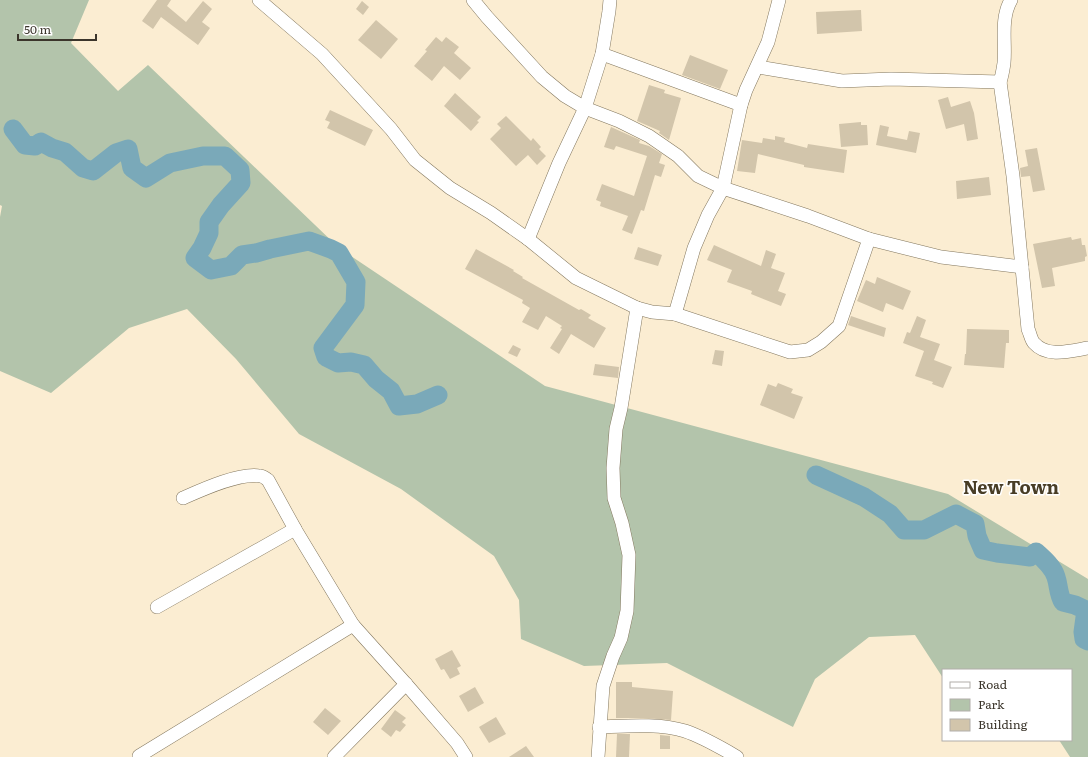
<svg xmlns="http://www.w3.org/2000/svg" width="1088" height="757" viewBox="0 0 1088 757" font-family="Literata,serif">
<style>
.green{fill:#b3c4ab}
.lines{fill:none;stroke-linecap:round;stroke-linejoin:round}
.river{stroke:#7aa9b9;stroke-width:19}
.building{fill:#d2c5ab}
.minor-casing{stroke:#83775e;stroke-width:14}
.minor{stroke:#fff;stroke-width:13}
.labels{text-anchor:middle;stroke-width:3;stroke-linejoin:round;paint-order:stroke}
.district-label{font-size:18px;font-weight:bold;fill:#483d26;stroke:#fff}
</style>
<rect width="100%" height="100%" fill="#fbedd2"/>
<!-- green -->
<polygon class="green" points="0,0 89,0 71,43 118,91 148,65 339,248 545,386 948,494 1088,579 1088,757 1070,757 1059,740 1071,740 1071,670 943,670 943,678 915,635 869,637 815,679 793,727 667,663 584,666 521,639 519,600 494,556 401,489 299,434 236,359 187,309 129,328 51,393 0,371 0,217 2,206 0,205"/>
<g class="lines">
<!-- river -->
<g class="river">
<polyline points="13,129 25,145 35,146 41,142 52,148 65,152 83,168 93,171 116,153 128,149 132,168 146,178 170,163 203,156 225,156 240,170 241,183 221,205 209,222 209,233 202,248 195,258 211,270 231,266 242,255 256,253 270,249 309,241 331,249 339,253 356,282 355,305 323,348 326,357 338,363 351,362 364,365 376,379 391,391 399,406 417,404 438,395"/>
<path d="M816 475 864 497 890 514 904 530H924L956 514 975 524 977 536 983 550 997 553 1030 557 1036 552C1044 559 1053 567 1056 577 1059 586 1058 594 1063 602L1075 605 1086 610 1083 632 1084 639 1088 641"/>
</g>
</g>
<!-- building -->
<g class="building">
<polygon points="157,0 171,0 167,6 186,22 203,1 212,9 202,22 210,28 198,45 161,17 153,29 142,21"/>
<polygon points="362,1 369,7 363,15 356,9"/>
<polygon points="861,10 862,31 817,34 816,12"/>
<polygon points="376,20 398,39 381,59 358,40"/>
<polygon points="436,37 442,42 446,37 459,47 454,53 471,68 460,80 444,66 432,81 414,66 427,51 425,50"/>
<polygon points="690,55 728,70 720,89 682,75"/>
<polygon points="649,85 665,90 664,93 681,98 669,140 659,133 660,131 637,121"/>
<polygon points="455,93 481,117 477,121 479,122 471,131 444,106"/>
<polygon points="948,97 951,107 970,101 974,113 978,139 967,141 964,124 946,129 938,100"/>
<polygon points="330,110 373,130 365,146 327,128 330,122 325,120"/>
<polygon points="506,116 531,141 533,138 541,147 539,149 546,156 537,165 528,155 516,166 490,139 501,128 497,124"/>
<polygon points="861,122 861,125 867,125 868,145 841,147 839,124"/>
<polygon points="880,125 889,127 887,136 907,140 909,131 920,133 916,153 876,145"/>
<polygon points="611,127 640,140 639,143 649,146 662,154 659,163 665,165 661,177 655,175 644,211 641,210 632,234 622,230 628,216 600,206 601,202 596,200 602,184 634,196 647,156 616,146 614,150 604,147"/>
<polygon points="775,136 785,138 784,142 807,148 808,144 847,150 844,173 804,167 804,165 758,154 755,173 737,171 742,140 762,143 763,138 775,140"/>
<polygon points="1037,148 1045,190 1033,192 1030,176 1021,177 1020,168 1028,166 1025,150"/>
<polygon points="989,177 991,195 957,199 956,181"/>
<polygon points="1071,237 1072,240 1081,238 1082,245 1085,245 1087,256 1085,257 1085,261 1052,268 1055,286 1042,288 1033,244"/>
<polygon points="714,245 761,266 766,250 776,254 771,268 785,273 778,291 786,294 781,306 751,294 752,291 727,282 732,270 707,260"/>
<polygon points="638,247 662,255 658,266 634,259"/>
<polygon points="476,249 514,270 513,271 523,277 522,278 579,310 581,309 591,315 588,318 606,328 594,348 571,334 559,354 550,348 562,329 560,328 562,326 546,316 538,330 522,322 530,308 522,303 523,300 465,269"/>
<polygon points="877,277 911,291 903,310 886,303 883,312 857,301 866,280 875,284"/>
<polygon points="851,316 886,328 884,337 848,325"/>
<polygon points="917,316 926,320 920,337 940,344 934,360 952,367 943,388 932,384 933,382 915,376 924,351 903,343 907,332 910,333"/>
<polygon points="967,329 1009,330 1009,343 1006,343 1004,368 964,365 965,354 966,354"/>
<polygon points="513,345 521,349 517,357 508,353"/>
<polygon points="715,350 724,351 722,366 712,364"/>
<polygon points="595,364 619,367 618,378 593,375"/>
<polygon points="778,383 793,389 791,393 803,397 794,419 760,405 768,384 776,387"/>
<polygon points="452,650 461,666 457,668 460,674 450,679 444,669 441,670 435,659"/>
<polygon points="616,682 632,682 632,687 673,691 671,720 643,718 616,718"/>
<polygon points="475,687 484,703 468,712 459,696"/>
<polygon points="325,708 341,721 328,735 313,722"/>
<polygon points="395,710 406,718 402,722 406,725 400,732 396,730 391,737 381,729"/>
<polygon points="496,717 506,734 489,743 479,727"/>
<polygon points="617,734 630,734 629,757 616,757"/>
<polygon points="660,735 670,736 670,749 660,749"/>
<polygon points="526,746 534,757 509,757"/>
</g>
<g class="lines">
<defs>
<g id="minor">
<polyline points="259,0 322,54 391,129 415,160 450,188 491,213 528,239 576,278 637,308 652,312 675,314 790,352 808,350 821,342 839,326 869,239"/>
<polyline points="473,0 487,17 542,77 565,96 585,108 619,121 649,136 678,156 698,176 723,188 808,216 869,239 941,257 1022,267"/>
<polyline points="602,54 741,105"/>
<path d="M758 67 842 81 891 79 1000 82C1002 76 1003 70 1004 63 1006 43 1000 19 1011 0"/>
<path d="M1000 82 1013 176 1028 329C1030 333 1031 340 1034 343 1047 358 1070 351 1088 348"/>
<polyline points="528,239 559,163 585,108 602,54 609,11 610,0"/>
<polyline points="675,314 694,248 708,215 723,188 741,105 746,90 768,42 779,0"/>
<path d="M183 498C201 490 240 472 260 476 263 476 265 478 268 480L295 529 353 625 406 684 457 743 466 757"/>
<polyline points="157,607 295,529"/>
<path d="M599 727C626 726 659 723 685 731 703 737 720 747 737 757"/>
<polyline points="139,756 353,625"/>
<polyline points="334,757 406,684"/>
<polyline points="598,757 603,686 613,656 621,638 627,611 629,555 622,523 614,498 613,468 616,429 621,408 637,308"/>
</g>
</defs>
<!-- minor casing -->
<use href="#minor" class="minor-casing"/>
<!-- minor -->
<use href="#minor" class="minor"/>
</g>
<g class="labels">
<!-- district labels -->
<g class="district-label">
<text x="1011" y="494">New Town</text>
</g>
</g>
<!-- legend -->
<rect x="942" y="669" width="130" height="72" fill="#ffffff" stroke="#b1aeaa"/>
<rect x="950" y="682" width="20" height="6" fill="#ffffff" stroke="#b1aeaa"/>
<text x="978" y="689" font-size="12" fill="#3b352b">Road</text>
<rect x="950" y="699" width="20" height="12" fill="#b3c4ab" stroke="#b1aeaa"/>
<text x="978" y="709" font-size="12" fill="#3b352b">Park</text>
<rect x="950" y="719" width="20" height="12" fill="#d2c5ab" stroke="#b1aeaa"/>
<text x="978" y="729" font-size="12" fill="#3b352b">Building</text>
<!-- scale -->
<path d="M18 34v6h78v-6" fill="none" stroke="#3b352b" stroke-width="2"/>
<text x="24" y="34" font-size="12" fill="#3b352b" stroke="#ffffff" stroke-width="3" paint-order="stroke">50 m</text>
</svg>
